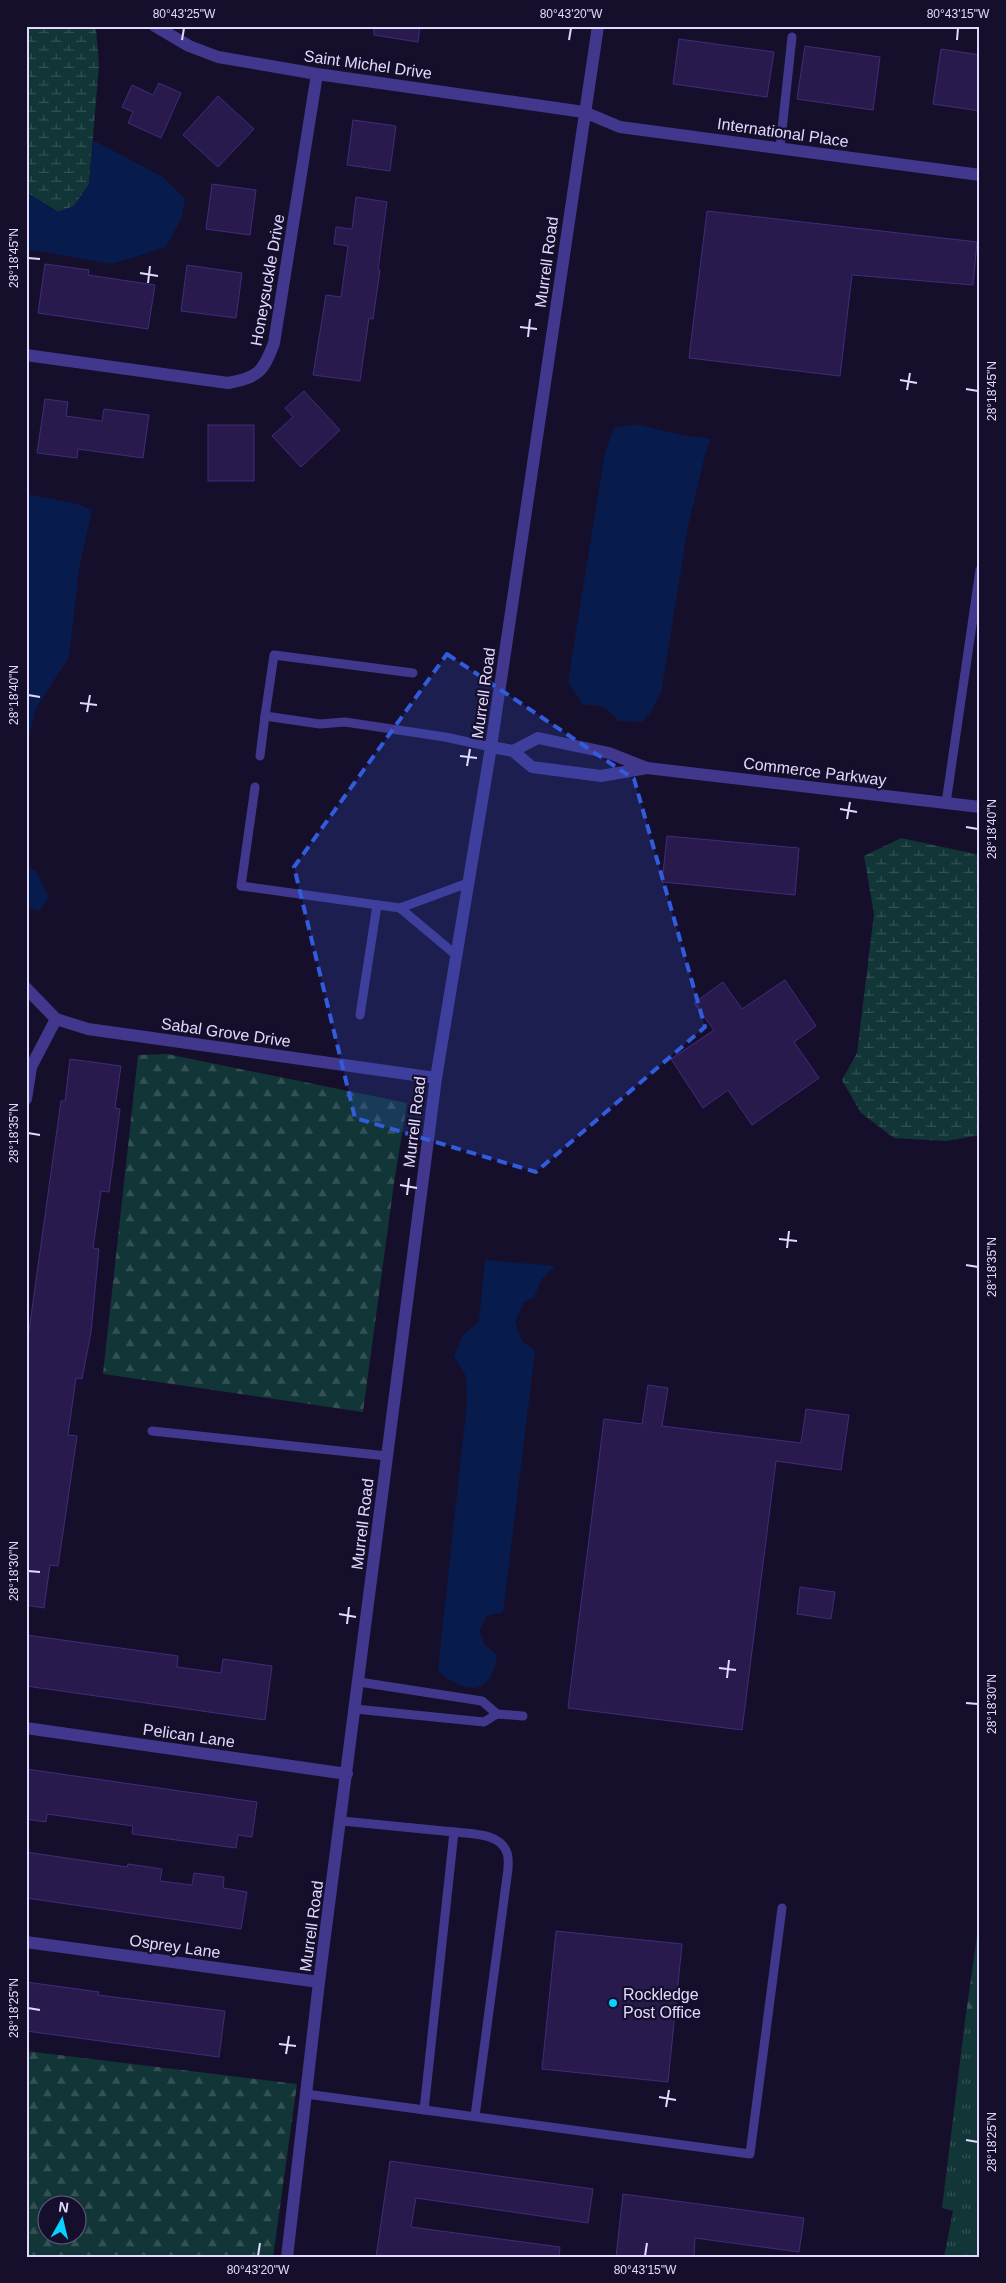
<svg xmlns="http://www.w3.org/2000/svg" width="1006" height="2283" viewBox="0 0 1006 2283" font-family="Arial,sans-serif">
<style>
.forest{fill:url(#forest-firs);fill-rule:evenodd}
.wetland{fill:url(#wetland-marsh)}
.park{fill:url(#park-tufts)}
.water{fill:#071b4d}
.building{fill:#291a4e;stroke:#412b7c}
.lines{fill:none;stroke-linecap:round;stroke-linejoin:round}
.service{stroke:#41388e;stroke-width:9}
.minor{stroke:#41388e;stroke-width:12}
.tertiary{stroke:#41388e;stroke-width:12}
.marked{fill:#315cdc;fill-opacity:0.2;stroke:#315cdc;stroke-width:4;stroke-dasharray:10 6;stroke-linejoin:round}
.ticks{fill:none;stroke:#e1daff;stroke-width:2}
.poi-dot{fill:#06d3ff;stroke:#160f2c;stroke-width:2}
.labels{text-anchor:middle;stroke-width:4.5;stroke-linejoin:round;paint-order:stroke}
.street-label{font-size:16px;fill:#e1daff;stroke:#160f2c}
.poi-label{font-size:16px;fill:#e1daff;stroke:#160f2c;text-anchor:start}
.neatline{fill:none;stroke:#e1daff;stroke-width:2}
.ticks-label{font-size:12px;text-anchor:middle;fill:#e1daff}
</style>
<defs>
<pattern id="forest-firs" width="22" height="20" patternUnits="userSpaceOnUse" patternTransform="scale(1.25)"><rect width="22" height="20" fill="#123537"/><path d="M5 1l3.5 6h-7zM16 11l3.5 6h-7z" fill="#345255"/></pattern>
<pattern id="wetland-marsh" width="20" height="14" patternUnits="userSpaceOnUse" patternTransform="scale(1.25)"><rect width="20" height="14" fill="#123537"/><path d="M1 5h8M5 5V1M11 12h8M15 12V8" fill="none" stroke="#345255"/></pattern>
<pattern id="park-tufts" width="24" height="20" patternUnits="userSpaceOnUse" patternTransform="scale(1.25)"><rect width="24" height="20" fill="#123537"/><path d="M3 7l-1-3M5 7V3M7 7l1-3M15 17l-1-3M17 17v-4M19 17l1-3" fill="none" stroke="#345255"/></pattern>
</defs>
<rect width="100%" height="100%" fill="#160f2c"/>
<!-- forest -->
<g class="forest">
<polygon points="167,1054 407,1103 394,1183 363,1412 103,1374 138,1055"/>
<polygon points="980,1915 980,2023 965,2021"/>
<path d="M26 2051 297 2084 273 2257H26ZM48 2206H78V2236H48Z"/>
</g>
<!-- wetland -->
<g class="wetland">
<polygon points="26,26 95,26 96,29 99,65 89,184 74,206 58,212 26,192"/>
<polygon points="901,838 980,855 980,1135 946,1141 894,1138 861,1113 842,1080 857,1053 874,914 864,856"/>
</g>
<!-- park -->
<polygon class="park" points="965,2021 980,2023 980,2257 944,2257 953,2211 942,2208"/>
<!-- water -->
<g class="water">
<polygon points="93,140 163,177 185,199 182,217 166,247 112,264 26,249 26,192 58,212 74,206 89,184"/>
<polygon points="635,424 681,435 711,439 705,455 688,526 661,693 650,713 641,722 619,721 604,707 583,704 568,682 605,452 614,428"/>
<polygon points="26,494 78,504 92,510 79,569 69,657 36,708 26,749"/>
<polygon points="26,866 35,870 49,897 39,911 26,907"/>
<path d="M485 1260 555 1266 541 1280 534 1297 524 1302 515 1322 522 1341 535 1351 503 1612 487 1616 479 1630 485 1645 497 1655C494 1679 482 1697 456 1683 448 1679 443 1677 438 1669L467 1403 466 1376 454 1356 463 1335 479 1321Z"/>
</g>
<!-- building -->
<g class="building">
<polygon points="374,26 420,26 418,42 374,35"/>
<polygon points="679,39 774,52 767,97 673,84"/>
<polygon points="805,46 880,57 873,110 797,99"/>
<polygon points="941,49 980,55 980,111 933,104"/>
<polygon points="159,83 181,93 161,138 128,123 133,112 122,107 132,85 153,95"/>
<polygon points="218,96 254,129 218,167 183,135"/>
<polygon points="353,120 396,126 390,171 347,165"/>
<polygon points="212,184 256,190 250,235 206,229"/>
<polygon points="356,197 387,202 378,270 380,270 373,319 369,318 360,381 313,375 326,295 341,297 348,246 334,244 336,227 352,229"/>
<polygon points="707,211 977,242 973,285 852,275 840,376 689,358"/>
<polygon points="45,264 89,270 88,275 155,285 148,329 38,313"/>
<polygon points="187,265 242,273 236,318 181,311"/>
<polygon points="304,391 340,430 301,467 272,436 293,417 285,408"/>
<polygon points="45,399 68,402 66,416 102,421 104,409 149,415 143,458 78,449 77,458 37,453"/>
<rect x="208" y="425" width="46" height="56"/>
<polygon points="667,836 799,848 795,895 662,882"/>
<polygon points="785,980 816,1026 794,1042 819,1078 752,1125 728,1090 703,1108 671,1059 714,1030 694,1003 723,982 742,1009"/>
<polygon points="70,1059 121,1066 115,1108 120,1109 109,1192 101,1191 93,1248 99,1249 91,1332 82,1379 76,1378 68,1435 77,1436 65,1519 58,1566 50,1565 44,1608 26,1605 26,1352 61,1101 65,1101"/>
<polygon points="648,1385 668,1388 662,1426 801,1443 806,1409 849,1415 841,1470 776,1461 742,1730 568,1708 604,1419 642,1424"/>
<polygon points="800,1587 835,1592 831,1619 797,1614"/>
<polygon points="26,1635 178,1656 177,1667 221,1673 223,1659 272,1666 265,1720 26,1686"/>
<polygon points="26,1769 257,1802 252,1837 238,1835 236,1848 132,1834 133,1826 47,1814 46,1822 26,1819"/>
<polygon points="26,1852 127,1867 128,1864 162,1869 160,1881 192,1885 194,1873 224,1877 223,1888 247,1892 241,1929 26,1898"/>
<polygon points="556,1931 682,1944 668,2082 542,2069"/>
<polygon points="26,1982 99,1992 98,1995 225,2011 219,2057 26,2031"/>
<polygon points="390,2161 593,2189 588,2223 416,2198 411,2227 560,2247 559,2257 376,2257"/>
<polygon points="623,2194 804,2218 799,2252 695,2238 694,2257 616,2257"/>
</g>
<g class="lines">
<!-- service -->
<g class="service">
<polyline points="780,148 792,37"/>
<polyline points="413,673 274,655 265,716 320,724 345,722 445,737 491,747"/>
<polyline points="260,756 265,716"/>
<polyline points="255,787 241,886 400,908 468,883"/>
<polyline points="946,803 980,570"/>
<polyline points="400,908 456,955"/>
<polyline points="360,1015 377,905"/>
<polyline points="152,1431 387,1456"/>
<polyline points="355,1709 484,1722 497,1714 482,1701 359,1682"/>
<polyline points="497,1714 523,1716"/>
<polyline points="342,1821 454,1832 424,2110"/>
<path d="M454 1832C471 1834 501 1833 507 1853 509 1857 508 1864 508 1869L475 2116"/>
<polyline points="306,2094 750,2154 782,1908"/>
</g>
<!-- minor -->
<g class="minor">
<polyline points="155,26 189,46 218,57 317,74 584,112 620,127 980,175"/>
<path d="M26 355 228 383C259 377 263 372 274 343L317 74"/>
<polyline points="491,747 513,751 532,767 601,776 647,768"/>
<polyline points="513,751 538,738 609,753 647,768 980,807"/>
<polyline points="26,988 56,1019 88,1029 436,1078"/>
<polyline points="26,1099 31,1067 56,1019"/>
<polyline points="26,1728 347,1774"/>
<polyline points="26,1942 319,1982"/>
</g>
<!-- tertiary -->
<polyline class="tertiary" points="287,2257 319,1982 436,1078 491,747 598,26"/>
</g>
<!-- marked area -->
<path class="marked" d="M447 654 634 779 705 1027 536 1172 355 1118 294 867Z"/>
<!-- ticks -->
<path class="ticks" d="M182 40 184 28M569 40 571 28M957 40 958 28M28 258 40 259M140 273 158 276M148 283 150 266M520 327 537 329M528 337 530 319M900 380 917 383M966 389 978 391M907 390 910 373M28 695 40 697M80 703 97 705M87 712 90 695M460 756 477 758M467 766 470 749M840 809 857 812M847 819 850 802M966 827 978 829M28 1133 40 1135M400 1185 417 1188M407 1195 409 1178M779 1239 797 1241M787 1248 789 1231M966 1265 978 1267M28 1571 40 1572M339 1614 356 1617M347 1624 349 1607M719 1668 736 1670M727 1678 729 1660M966 1703 978 1704M28 2008 40 2010M279 2044 296 2046M286 2054 289 2036M659 2097 676 2100M666 2107 669 2090M966 2140 978 2142M258 2256 260 2243M645 2256 647 2243"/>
<!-- markers -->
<circle class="poi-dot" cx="613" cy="2003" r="5"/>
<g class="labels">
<!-- street labels -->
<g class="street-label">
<text transform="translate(368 64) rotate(8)" y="6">Saint Michel Drive</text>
<text transform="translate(783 132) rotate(8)" y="6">International Place</text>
<text transform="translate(546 262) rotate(-82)" y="6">Murrell Road</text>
<text transform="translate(267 280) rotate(-80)" y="6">Honeysuckle Drive</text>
<text transform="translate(483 693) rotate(-82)" y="6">Murrell Road</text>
<text transform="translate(815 771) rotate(7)" y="6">Commerce Parkway</text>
<text transform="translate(226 1032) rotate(8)" y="6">Sabal Grove Drive</text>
<text transform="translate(414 1122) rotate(-83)" y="6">Murrell Road</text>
<text transform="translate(362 1524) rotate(-83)" y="6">Murrell Road</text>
<text transform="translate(189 1735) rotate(8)" y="6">Pelican Lane</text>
<text transform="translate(311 1926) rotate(-82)" y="6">Murrell Road</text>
<text transform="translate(175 1946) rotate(8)" y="6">Osprey Lane</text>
</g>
<!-- poi labels -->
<g class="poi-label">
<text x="623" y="2000">Rockledge<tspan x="623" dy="18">Post Office</tspan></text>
</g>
</g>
<!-- border -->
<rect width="1006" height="2283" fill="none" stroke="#160f2c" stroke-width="55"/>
<!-- north arrow -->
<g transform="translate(62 2220) rotate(8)"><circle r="24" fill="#160f2c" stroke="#676080"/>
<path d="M0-4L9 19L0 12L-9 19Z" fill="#06d3ff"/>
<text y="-8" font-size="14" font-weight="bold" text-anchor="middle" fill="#e1daff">N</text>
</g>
<rect x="28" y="28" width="950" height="2228" class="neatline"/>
<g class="ticks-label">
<text x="184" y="18">80°43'25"W</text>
<text x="571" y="18">80°43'20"W</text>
<text x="958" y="18">80°43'15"W</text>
<text transform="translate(14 258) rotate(-90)" y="4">28°18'45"N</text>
<text transform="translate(992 391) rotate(-90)" y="4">28°18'45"N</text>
<text transform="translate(14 695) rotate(-90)" y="4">28°18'40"N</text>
<text transform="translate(992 829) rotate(-90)" y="4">28°18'40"N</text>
<text transform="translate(14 1133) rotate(-90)" y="4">28°18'35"N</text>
<text transform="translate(992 1267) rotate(-90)" y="4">28°18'35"N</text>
<text transform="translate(14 1571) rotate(-90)" y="4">28°18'30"N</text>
<text transform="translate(992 1704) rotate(-90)" y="4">28°18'30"N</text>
<text transform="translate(14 2008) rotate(-90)" y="4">28°18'25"N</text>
<text transform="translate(992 2142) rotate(-90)" y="4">28°18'25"N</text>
<text x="258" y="2274">80°43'20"W</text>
<text x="645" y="2274">80°43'15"W</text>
</g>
</svg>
